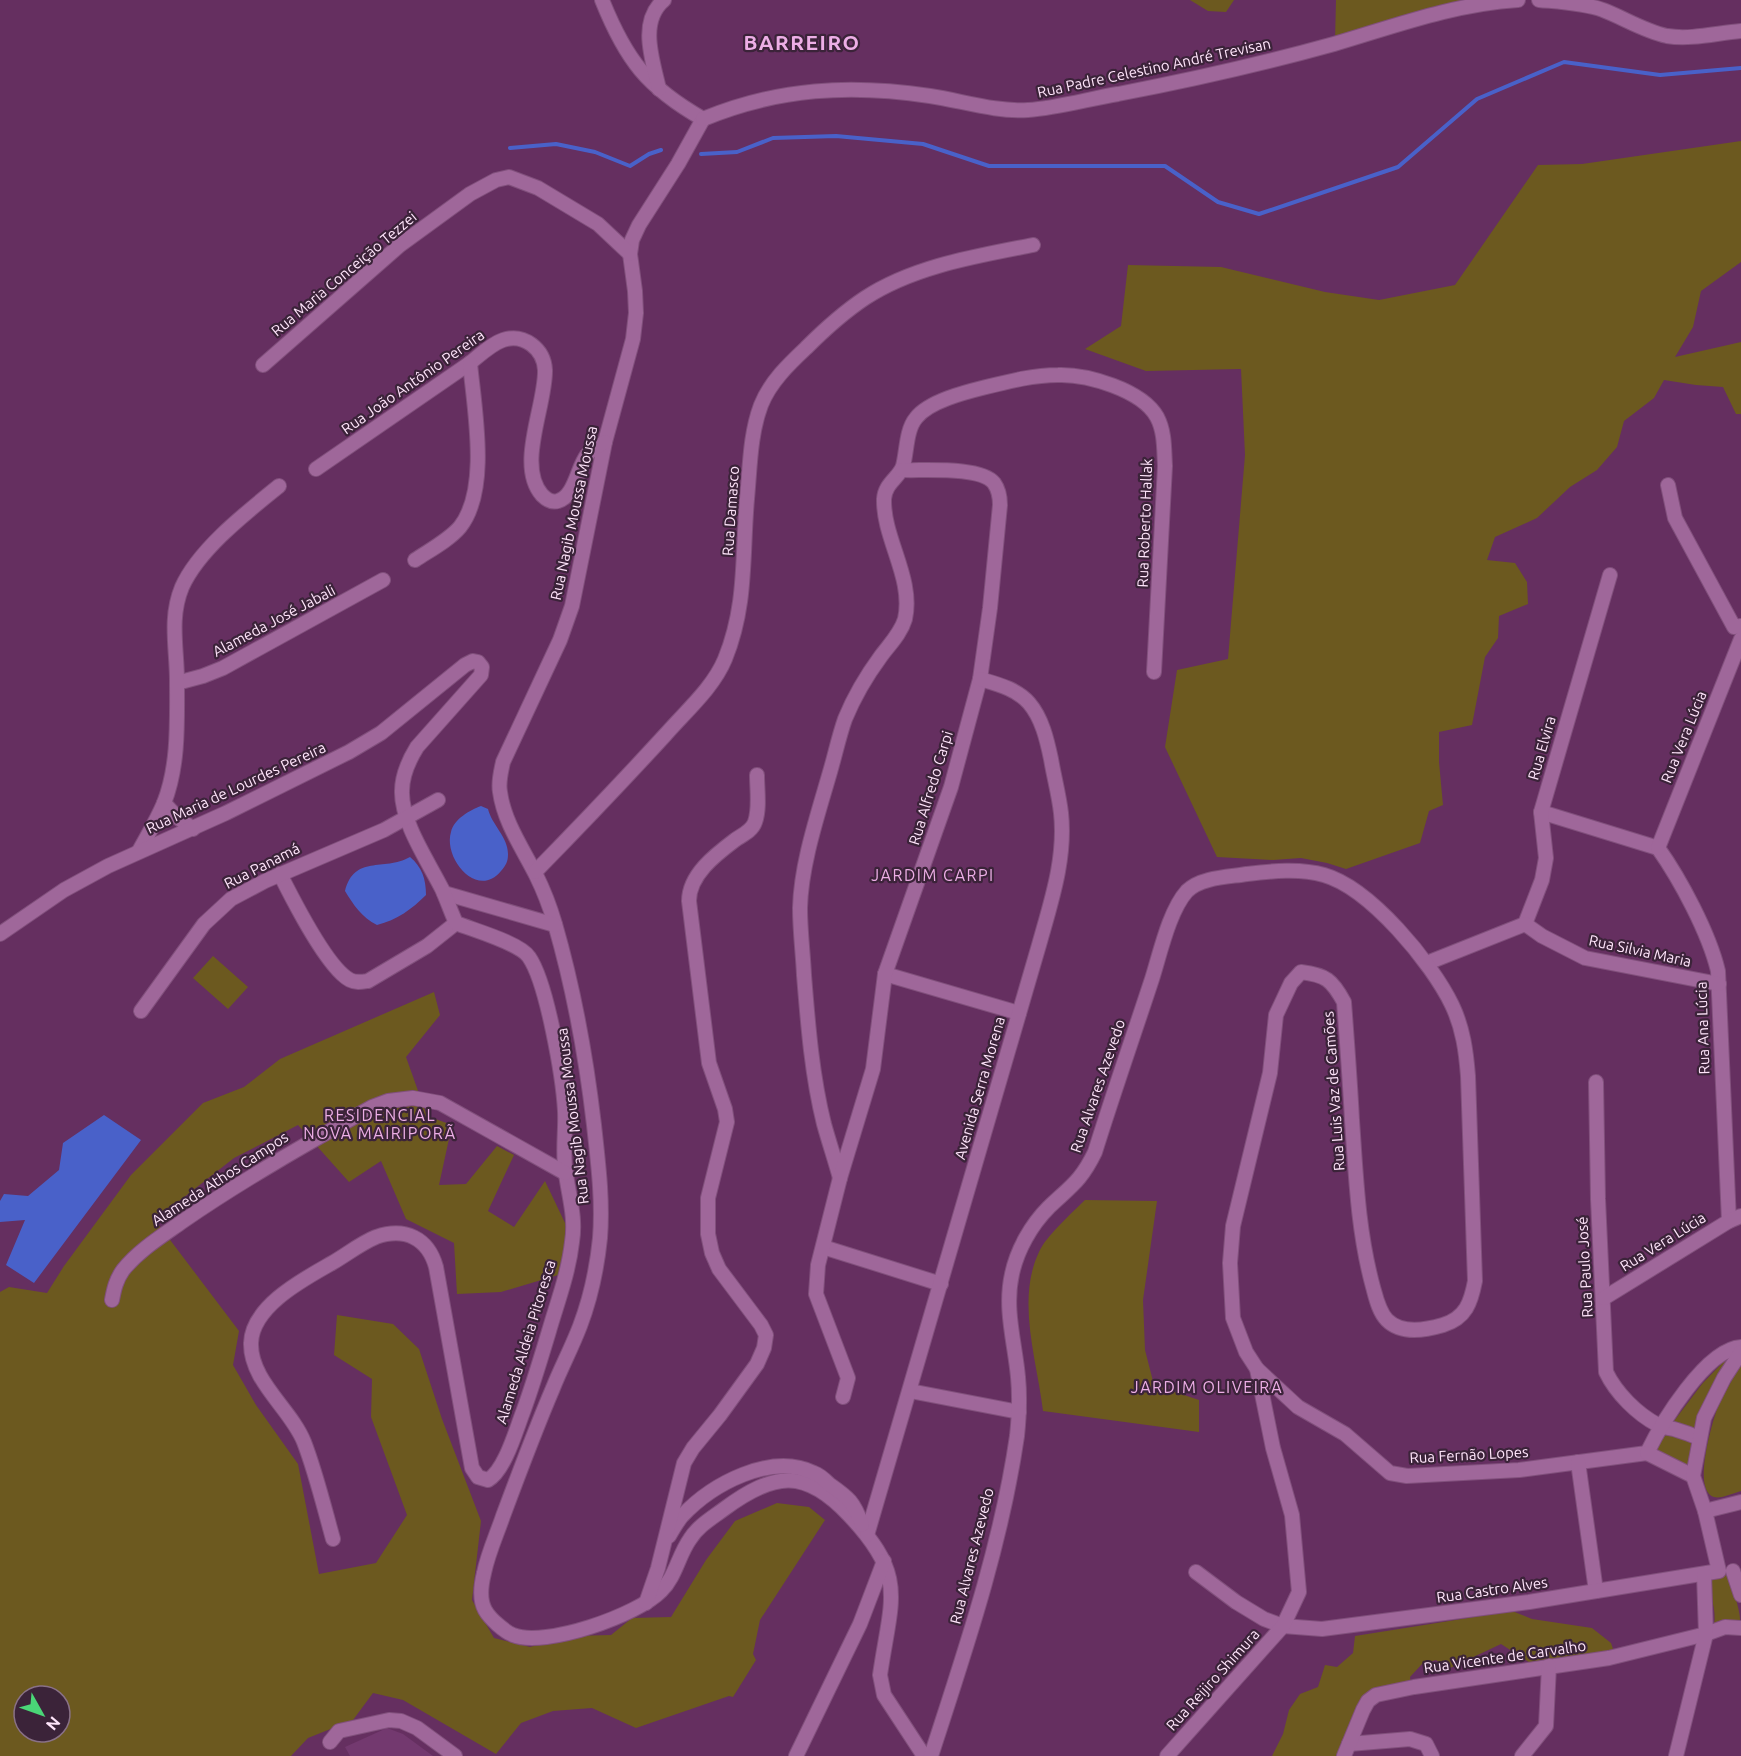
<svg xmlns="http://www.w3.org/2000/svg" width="1741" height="1756" viewBox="0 0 1741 1756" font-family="Ubuntu,sans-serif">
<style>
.built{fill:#73396f}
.green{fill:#6c591f;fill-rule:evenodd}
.water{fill:#4961c9}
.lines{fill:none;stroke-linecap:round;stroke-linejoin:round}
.stream{stroke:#4961c9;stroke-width:4}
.minor-casing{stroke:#81507c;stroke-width:16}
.minor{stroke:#9f679a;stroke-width:14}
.labels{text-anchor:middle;stroke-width:4.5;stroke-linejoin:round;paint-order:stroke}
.street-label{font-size:15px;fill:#ffe5fb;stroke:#3b2339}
.neighbourhood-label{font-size:16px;letter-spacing:1.5px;fill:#edaee6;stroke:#3b2339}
.district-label{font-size:21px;font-weight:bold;letter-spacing:1.5px;fill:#edaee6;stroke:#3b2339}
</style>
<rect width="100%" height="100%" fill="#652f60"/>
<!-- built -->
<polygon class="built" points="387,1728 403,1734 433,1756 350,1756 345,1747"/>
<!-- green -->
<g class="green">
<polygon points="1190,0 1234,0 1226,12 1208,11"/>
<polygon points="1336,0 1472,0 1335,41"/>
<polygon points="1741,141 1741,262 1701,291 1693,327 1675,357 1741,342 1741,414 1736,414 1723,387 1696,385 1664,380 1654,398 1624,421 1617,447 1597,470 1570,487 1537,518 1495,537 1487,560 1515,563 1527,582 1528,604 1499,616 1498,638 1485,657 1472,725 1439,732 1439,762 1443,805 1429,811 1420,843 1346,869 1327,863 1301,858 1273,860 1217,857 1165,747 1177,670 1228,659 1245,455 1241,369 1146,371 1085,349 1121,326 1128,265 1221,267 1325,292 1379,300 1455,285 1538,165 1582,164"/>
<polygon points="213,956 248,987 228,1009 193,978"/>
<path d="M434 992 440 1015 406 1057 427 1116 452 1125 439 1185 466 1184 497 1146 514 1155 488 1211 514 1227 545 1181 566 1225 567 1249 558 1275 501 1292 457 1294 454 1243 406 1219 381 1161 349 1182 298 1125 234 1158 155 1220 239 1331 233 1365 256 1405 298 1464 319 1574 376 1563 407 1515 371 1417 372 1379 334 1355 337 1315 393 1324 419 1349 442 1419 481 1521 472 1600 494 1638 530 1647 573 1636 611 1635 632 1618 671 1617 706 1560 735 1521 777 1503 809 1507 825 1520 760 1620 753 1654 756 1660 733 1697 729 1696 636 1728 592 1708 553 1711 521 1723 496 1754 403 1700 373 1693 353 1720 308 1738 291 1756H0V1292L9 1287 47 1293 64 1266 131 1175 203 1103 244 1087 280 1059ZM24 1696H60V1732H24Z"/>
<path d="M1085 1200 1157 1201 1143 1300 1145 1350 1154 1385 1199 1400V1432L1043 1411C1037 1360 1016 1300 1039 1252 1046 1236 1072 1213 1085 1200Z"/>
<polygon points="1729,1356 1732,1359 1695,1431 1684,1424 1671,1425 1702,1384"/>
<path d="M1741 1364V1491C1734 1493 1721 1499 1714 1497 1692 1490 1712 1424 1717 1409 1724 1393 1733 1379 1741 1364Z"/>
<polygon points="1670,1433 1695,1444 1691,1473 1657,1453 1656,1449 1663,1437"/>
<path d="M1724 1574 1729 1576C1732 1587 1741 1612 1740 1621L1714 1625C1717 1609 1709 1595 1709 1578Z"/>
<polygon points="1512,1611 1532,1619 1592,1628 1611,1643 1614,1652 1535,1666 1501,1644 1448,1669 1436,1660 1422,1664 1410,1677 1411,1685 1375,1694 1341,1756 1272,1756 1283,1734 1289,1710 1300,1694 1318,1687 1325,1665 1337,1667 1353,1653 1355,1636"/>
</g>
<!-- water -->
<g class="water">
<path d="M481 806 488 809C492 825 508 837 508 854 508 862 506 865 501 871 477 900 443 858 451 832 454 819 470 810 481 806Z"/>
<path d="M410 857C422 867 426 879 426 895 412 909 397 920 377 925 362 918 353 904 345 891 355 854 383 872 410 857Z"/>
<polygon points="104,1115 141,1140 34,1283 6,1265 25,1220 0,1222 0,1201 4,1194 28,1196 59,1170 63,1143"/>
</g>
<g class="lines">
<!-- stream -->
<g class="stream">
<polyline points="510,148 556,144 595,152 630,166 649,154 661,150"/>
<polyline points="701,154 737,152 773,138 836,136 923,144 989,166 1165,166 1218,202 1259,214 1398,167 1477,99 1564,62 1660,75 1741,68"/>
</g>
<defs>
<g id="minor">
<path d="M602 0C626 60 647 87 703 119"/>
<path d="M1539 0C1560 2 1583 3 1603 10 1624 18 1644 31 1667 36 1691 40 1717 33 1741 31"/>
<path d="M659 89C653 61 638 22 664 0"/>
<path d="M703 119 678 164 639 225 632 240 630 254 635 291 636 313 633 339 605 442 572 606 560 640 503 762C501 772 498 782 500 792 504 822 523 849 536 875 544 891 550 907 555 924 574 990 586 1056 594 1125 598 1162 603 1200 600 1238 597 1268 591 1297 580 1326 572 1347 561 1368 553 1388 535 1430 519 1473 503 1516 497 1534 488 1553 484 1573 481 1585 479 1599 485 1610 490 1619 504 1631 513 1635 545 1648 638 1615 661 1591 676 1576 678 1556 690 1539 698 1526 712 1518 724 1509 774 1472 805 1468 849 1515 908 1577 891 1598 880 1675L884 1695 924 1756"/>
<path d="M703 119C778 88 850 84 930 96 963 101 995 112 1028 110 1058 108 1088 99 1118 94 1191 80 1262 64 1334 44 1395 26 1454 4 1518 0"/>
<polyline points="263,365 400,245 470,194 496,180 509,177 538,188 598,224 630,254"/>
<path d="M316 469 470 363C480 355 491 344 503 340 524 333 544 349 545 370 546 405 516 465 542 495 547 500 552 503 558 501 575 496 577 468 587 455 591 449 598 446 605 442"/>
<polyline points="1668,485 1675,518 1734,627 1741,626"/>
<path d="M415 560C430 550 449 540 460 527 490 489 474 408 470 363"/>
<polyline points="177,683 203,676 223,668 383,580"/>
<polyline points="164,803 177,817 193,829"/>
<polyline points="1541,812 1658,848"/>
<path d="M1658 848C1680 879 1709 933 1718 971L1729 1221"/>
<polyline points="1658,848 1741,639"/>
<path d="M139 851C147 836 157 820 164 803 179 765 177 721 177 681 177 649 169 618 182 587 199 549 247 512 279 486"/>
<path d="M535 872C579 827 623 781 666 734 686 711 713 688 725 659 747 605 742 556 747 499 750 467 750 434 761 405 770 382 789 364 806 348 824 330 844 312 865 298 914 266 977 256 1033 245"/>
<path d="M280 874C292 898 327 968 350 980 356 983 361 982 368 981L427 946 456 923"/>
<polyline points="444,893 555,925"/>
<polyline points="1525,924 1542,880 1546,858 1541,812 1610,575"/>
<path d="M0 934 64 890 108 866 226 813 349 752 381 733 465 665 473 661 478 662 482 667 481 675 417 747C409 760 402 775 402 791 401 822 428 861 442 889 447 900 451 912 456 923 473 930 520 943 529 957 547 983 563 1077 565 1111 566 1132 562 1154 566 1174 569 1197 576 1218 572 1242 569 1269 560 1295 552 1321 543 1351 534 1382 523 1412 516 1430 505 1470 488 1480L478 1477 472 1468 436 1267C428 1238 405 1227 376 1237 361 1243 346 1255 332 1263 304 1279 252 1306 251 1343 250 1381 291 1409 304 1442 316 1473 324 1507 333 1539"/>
<polyline points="1427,963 1525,924 1542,936 1585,958 1719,984"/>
<polyline points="885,974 1019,1013"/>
<polyline points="141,1011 204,924 231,899 265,881 384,830 438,800"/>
<path d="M1596 1082 1598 1199 1606 1372C1616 1393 1637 1414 1658 1425 1664 1428 1671 1428 1677 1430 1684 1432 1692 1435 1699 1438"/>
<path d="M840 1178C835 1160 829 1142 824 1124 812 1076 808 1025 804 975 803 953 800 931 800 908 801 864 818 814 830 772 835 755 839 736 845 719 854 697 867 675 881 656 890 644 901 633 905 619 914 578 883 539 884 499 885 483 899 478 903 466 907 451 906 430 916 418 929 401 966 392 986 387 1010 381 1034 375 1058 375 1087 374 1142 390 1157 417 1165 432 1164 450 1165 466L1154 672"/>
<polyline points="823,1247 941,1284"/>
<polyline points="1604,1298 1729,1221 1741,1216"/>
<path d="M112 1300C114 1289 116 1280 123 1270 139 1250 162 1236 183 1221 244 1179 308 1143 372 1107L388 1101 413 1098 440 1103 565 1173"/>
<polyline points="1257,1369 1298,1407 1345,1434 1390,1473 1407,1476 1519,1470 1647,1453"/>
<polyline points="910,1391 1019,1412"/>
<path d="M843 1397 848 1378 816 1294 818 1265 840 1178 873 1069 885 974 951 787 980 679 990 608 1000 505C1000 497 999 490 994 483 980 466 923 471 902 470"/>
<path d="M1647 1453C1661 1424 1706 1349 1741 1347"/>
<polyline points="1647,1453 1693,1476"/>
<polyline points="1578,1462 1596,1591"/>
<polyline points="1705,1511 1741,1502"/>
<path d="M867 1535 1039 945C1051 902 1066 858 1061 813 1059 795 1054 777 1051 759 1047 740 1042 718 1029 703 1017 689 997 684 980 679"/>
<path d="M669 1536C673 1529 677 1522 682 1516 712 1484 771 1452 814 1473 820 1475 825 1480 829 1484 849 1498 854 1502 862 1525"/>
<polyline points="1733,1571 1741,1595"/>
<polyline points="1196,1572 1236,1602 1264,1619 1283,1626 1322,1629 1529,1602 1719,1571 1705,1511 1693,1476 1704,1418 1724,1378 1741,1352"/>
<path d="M646 1603 658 1568 684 1463 693 1448 720 1415 757 1364 764 1348 766 1335 761 1325 719 1269 712 1253 708 1234V1198L727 1122 725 1109 709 1063 689 901C689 875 715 855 735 840 742 835 752 831 755 822 760 808 757 790 757 775"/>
<polyline points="330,1742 339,1731 389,1720 401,1721 417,1728 455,1756"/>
<polyline points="1349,1744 1410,1739 1426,1744 1432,1756"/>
<polyline points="796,1756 860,1624 884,1561"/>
<path d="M931 1756C965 1651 1001 1546 1017 1436 1019 1417 1020 1397 1018 1377 1015 1343 1004 1309 1012 1274 1017 1250 1031 1225 1049 1207 1071 1186 1081 1181 1095 1152 1113 1094 1133 1037 1152 979 1160 954 1169 911 1187 891 1201 877 1229 877 1247 874 1272 871 1300 868 1324 875 1370 888 1432 963 1452 1005 1463 1028 1466 1051 1468 1076L1475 1281C1471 1302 1466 1318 1443 1325 1426 1330 1402 1335 1387 1320 1379 1312 1376 1298 1373 1287 1358 1232 1356 1177 1352 1120 1350 1081 1347 1042 1344 1002 1332 980 1326 975 1301 972L1291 983 1276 1015 1270 1073 1233 1226 1230 1263 1233 1318 1246 1352 1257 1369 1273 1448 1292 1515 1299 1592 1283 1626 1167 1756"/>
<polyline points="1344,1756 1363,1710 1368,1701 1376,1695 1414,1687 1609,1658 1706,1634 1725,1627 1741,1628"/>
<polyline points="1522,1756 1546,1726 1549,1666"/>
<polyline points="1676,1756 1706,1634 1704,1574"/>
</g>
</defs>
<!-- minor casing -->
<use href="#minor" class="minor-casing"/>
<!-- minor -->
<use href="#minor" class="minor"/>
</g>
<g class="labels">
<!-- street labels -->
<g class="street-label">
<text transform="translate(1154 68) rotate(-12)" y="5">Rua Padre Celestino André Trevisan</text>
<text transform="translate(344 274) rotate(-40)" y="5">Rua Maria Conceição Tezzei</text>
<text transform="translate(413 382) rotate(-35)" y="5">Rua João Antônio Pereira</text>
<text transform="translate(731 511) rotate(-86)" y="5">Rua Damasco</text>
<text transform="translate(574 513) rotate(-78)" y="5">Rua Nagib Moussa Moussa</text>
<text transform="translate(1145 523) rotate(-88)" y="5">Rua Roberto Hallak</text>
<text transform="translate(274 621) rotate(-28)" y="5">Alameda José Jabali</text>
<text transform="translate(1684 737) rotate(-68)" y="5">Rua Vera Lúcia</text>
<text transform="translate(1542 748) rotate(-74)" y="5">Rua Elvira</text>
<text transform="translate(236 788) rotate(-25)" y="5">Rua Maria de Lourdes Pereira</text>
<text transform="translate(931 788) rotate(-73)" y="5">Rua Alfredo Carpi</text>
<text transform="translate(262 866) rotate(-27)" y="5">Rua Panamá</text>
<text transform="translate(1640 951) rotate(12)" y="5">Rua Silvia Maria</text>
<text transform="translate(1703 1028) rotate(-92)" y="5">Rua Ana Lúcia</text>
<text transform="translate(1098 1086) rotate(-71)" y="5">Rua Alvares Azevedo</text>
<text transform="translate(980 1088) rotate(-74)" y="5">Avenida Serra Morena</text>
<text transform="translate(1334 1091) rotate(-94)" y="5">Rua Luis Vaz de Camões</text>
<text transform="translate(573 1116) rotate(-97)" y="5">Rua Nagib Moussa Moussa</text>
<text transform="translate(220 1179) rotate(-33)" y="5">Alameda Athos Campos</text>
<text transform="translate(1663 1242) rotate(-32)" y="5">Rua Vera Lúcia</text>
<text transform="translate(1585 1267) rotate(-93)" y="5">Rua Paulo José</text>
<text transform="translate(526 1342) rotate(-73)" y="5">Alameda Aldeia Pitoresca</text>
<text transform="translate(1469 1455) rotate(-3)" y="5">Rua Fernão Lopes</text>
<text transform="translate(972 1556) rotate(-76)" y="5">Rua Alvares Azevedo</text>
<text transform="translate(1492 1590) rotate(-8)" y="5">Rua Castro Alves</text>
<text transform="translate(1505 1657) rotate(-8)" y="5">Rua Vicente de Carvalho</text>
<text transform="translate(1213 1680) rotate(-48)" y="5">Rua Reijiro Shimura</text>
</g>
<!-- neighbourhood labels -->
<g class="neighbourhood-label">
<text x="933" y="881">JARDIM CARPI</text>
<text x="380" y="1121">RESIDENCIAL<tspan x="380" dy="18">NOVA MAIRIPORÃ</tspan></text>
<text x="1207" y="1393">JARDIM OLIVEIRA</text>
</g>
<!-- district labels -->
<g class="district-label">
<text x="802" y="50">BARREIRO</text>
</g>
</g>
<!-- north arrow -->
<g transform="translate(42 1714) rotate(130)"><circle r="28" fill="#3b2339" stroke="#897187" stroke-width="1.5"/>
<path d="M0-4.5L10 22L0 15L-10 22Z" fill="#4ad677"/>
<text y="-9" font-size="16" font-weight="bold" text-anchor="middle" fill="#ffe5fb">N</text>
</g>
</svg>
